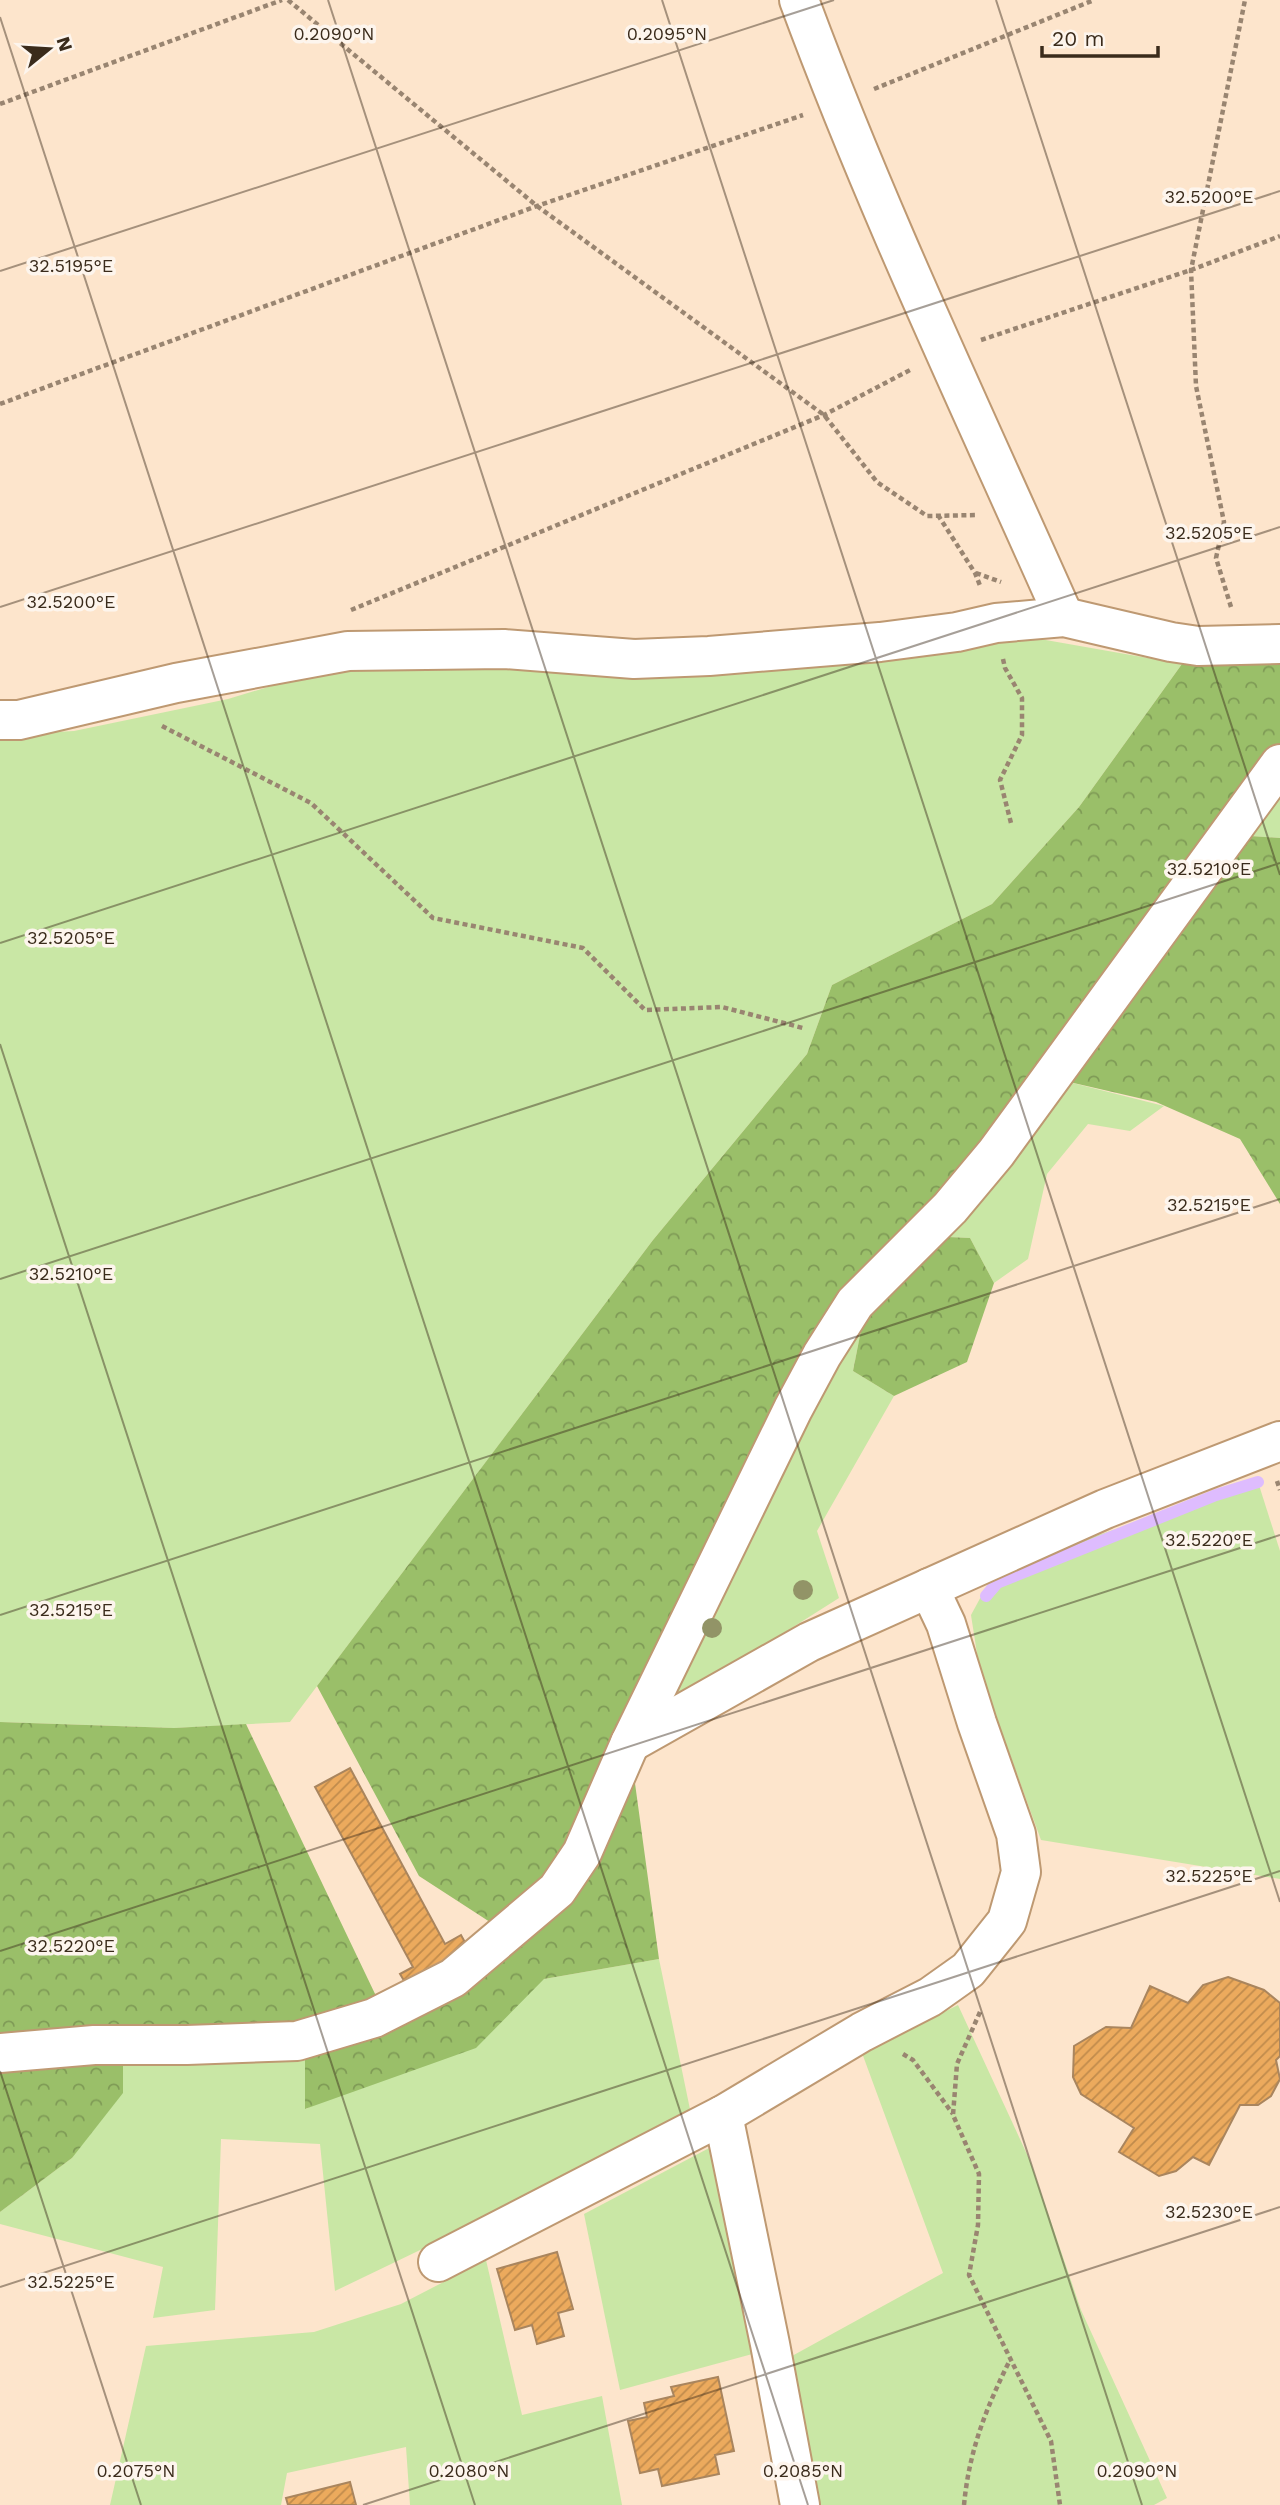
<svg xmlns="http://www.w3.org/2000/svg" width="1280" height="2505" viewBox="0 0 1280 2505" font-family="'Work Sans',sans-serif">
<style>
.green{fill:#c9e7a5}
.forest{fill:url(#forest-crowns)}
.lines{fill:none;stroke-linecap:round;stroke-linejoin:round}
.stream{stroke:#debcfe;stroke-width:12}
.building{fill:url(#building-hatch);stroke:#a9855e;stroke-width:2}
.minor-casing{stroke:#be9972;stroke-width:42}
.path{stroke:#998571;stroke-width:4.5;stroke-dasharray:5 3.5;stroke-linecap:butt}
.minor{stroke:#fff;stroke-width:38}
.tree{fill:#929467}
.ticks{fill:none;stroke:#3a2b1b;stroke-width:2;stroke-opacity:0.45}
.ticks-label{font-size:18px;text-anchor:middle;fill:#3a2b1b;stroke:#fdf5ed;stroke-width:7;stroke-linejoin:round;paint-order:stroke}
</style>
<defs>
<pattern id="forest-crowns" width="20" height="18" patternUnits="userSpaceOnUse" patternTransform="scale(1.75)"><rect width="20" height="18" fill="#9abf69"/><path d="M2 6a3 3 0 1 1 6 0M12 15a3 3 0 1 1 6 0" fill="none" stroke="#7f9b56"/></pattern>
<pattern id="building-hatch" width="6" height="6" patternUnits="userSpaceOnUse" patternTransform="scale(1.75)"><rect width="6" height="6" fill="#ecaa5d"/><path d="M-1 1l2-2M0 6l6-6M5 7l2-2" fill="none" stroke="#c08b4c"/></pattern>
</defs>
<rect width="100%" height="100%" fill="#fde5cc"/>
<!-- green -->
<g class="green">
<polygon points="1023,636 1182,664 1079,807 992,904 832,985 807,1054 653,1240 290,1722 174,1728 0,1722 0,735 74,731 228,699 318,672 444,655"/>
<polygon points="1280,782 1280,838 1236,835"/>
<polygon points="1065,1081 1164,1106 1130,1131 1088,1124 1047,1174 1028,1259 994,1283 970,1238 948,1237"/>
<polygon points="865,1310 853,1371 894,1396 817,1531 839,1598 678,1700 678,1671"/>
<polygon points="1258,1482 1280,1551 1280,1879 1041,1840 980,1673 971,1615 996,1569"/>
<polygon points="659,1959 692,2119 335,2291 320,2144 221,2139 215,2310 153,2318 163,2267 0,2224 0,2212 72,2158 123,2059 305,2056 306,2109 544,1979"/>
<polygon points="958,2005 1031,2163 1081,2310 1167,2498 1154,2505 815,2505 797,2405 792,2356 943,2273 862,2053"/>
<polygon points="713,2146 756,2353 620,2390 584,2214"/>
<polygon points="486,2260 522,2415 602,2396 622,2505 410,2505 406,2447 287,2473 281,2505 110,2505 146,2346 314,2332 401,2304"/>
</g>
<!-- forest -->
<g class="forest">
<polygon points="1280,656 1280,748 959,1182 848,1295 564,1866 493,1924 419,1876 317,1686 653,1240 807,1054 832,985 992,904 1079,807 1182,664"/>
<polygon points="1236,835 1280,838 1280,1204 1240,1139 1156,1102 1065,1081"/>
<polygon points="948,1237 970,1238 994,1283 967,1362 894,1396 853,1371 865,1310"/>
<polygon points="0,1722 174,1728 246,1724 377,1998 304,2030 0,2039"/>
<polygon points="634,1776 659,1959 544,1979 476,2048 305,2109 305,2056 454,1998"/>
<polygon points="123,2059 123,2093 72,2158 0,2212 0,2068"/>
</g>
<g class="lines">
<!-- stream -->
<polyline class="stream" points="986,1596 997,1583 1216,1495 1258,1482"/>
</g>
<!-- building -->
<g class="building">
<polygon points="350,1768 445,1944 461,1935 472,1955 409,1989 400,1974 413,1967 315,1787"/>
<polygon points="1228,1977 1264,1990 1280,2003 1280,2056 1276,2060 1280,2079 1271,2096 1258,2105 1240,2105 1209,2165 1193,2157 1176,2171 1159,2176 1119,2152 1134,2128 1081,2094 1073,2077 1074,2046 1106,2027 1131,2028 1150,1986 1188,2003 1203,1985"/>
<polygon points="557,2252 573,2309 558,2313 564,2336 537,2344 532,2325 515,2330 497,2269"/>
<polygon points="718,2377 734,2451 715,2455 719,2474 662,2486 658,2469 640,2473 628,2421 647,2417 644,2403 674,2396 671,2387"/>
<polygon points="350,2482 356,2505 288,2505 286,2498"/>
</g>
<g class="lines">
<defs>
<g id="minor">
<path d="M799 0C877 211 973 412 1064 617"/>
<polyline points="0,720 19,720 176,683 348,651 504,649 634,659 709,656 880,642 957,632 996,623 1064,617 1171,642 1198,646 1280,644"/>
<polyline points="630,1743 809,1642 1105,1509 1280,1441"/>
<polyline points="0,2053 94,2045 187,2045 297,2041 374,2018 453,1978 557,1890 582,1853 630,1743 793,1409 822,1355 855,1303 950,1208 996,1153 1280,764"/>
<polyline points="723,2115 770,2344 800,2505"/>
<polyline points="438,2262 723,2115 862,2032 930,1997 968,1970 1007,1921 1021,1872 1016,1834 977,1723 946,1624 929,1588"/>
</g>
</defs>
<!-- minor casing -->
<use href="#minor" class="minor-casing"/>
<!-- path -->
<g class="path">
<polyline points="288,0 537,206 824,415 877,482 927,516 977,515"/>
<polyline points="874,89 1094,0"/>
<polyline points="0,104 282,0"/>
<polyline points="981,340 1191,270 1280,236"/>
<polyline points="0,404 537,206 803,115"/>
<polyline points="938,515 975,573 981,588"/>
<polyline points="976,573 1001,582"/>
<polyline points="1231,607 1216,558 1224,522 1196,386 1191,270 1245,0"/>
<polyline points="351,610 824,415 912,369"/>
<polyline points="1003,659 1005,668 1022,698 1022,735 1000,780 1011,823"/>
<polyline points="162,726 311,803 433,918 583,948 645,1010 722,1007 803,1028"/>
<polyline points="1277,1481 1280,1490"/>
<polyline points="980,2012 957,2064 953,2115 979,2174 978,2225 969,2275 1051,2441 1060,2505"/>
<polyline points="903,2054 913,2060 953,2114"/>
<path d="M964 2505C969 2451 986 2408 1010 2360"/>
</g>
<!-- minor -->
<use href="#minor" class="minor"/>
</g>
<!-- trees -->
<g class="tree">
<circle cx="803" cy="1590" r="10"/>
<circle cx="712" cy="1628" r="10"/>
</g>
<!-- ticks -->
<path class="ticks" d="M328 0 1142 2505M662 0 1280 1902M996 0 1280 875M0 17 808 2505M0 271 834 0M0 607 1280 191M0 943 1280 527M0 1044 475 2505M0 1279 1280 863M0 1615 1280 1199M0 1951 1280 1535M0 2071 141 2505M0 2287 1280 1871M363 2505 1280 2207"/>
<g class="ticks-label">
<text x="334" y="40">0.2090°N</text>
<text x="667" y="40">0.2095°N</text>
<text x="1209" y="203">32.5200°E</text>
<text x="71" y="272">32.5195°E</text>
<text x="1209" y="539">32.5205°E</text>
<text x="71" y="608">32.5200°E</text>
<text x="1209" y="875">32.5210°E</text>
<text x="71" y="944">32.5205°E</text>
<text x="1209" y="1211">32.5215°E</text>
<text x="71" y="1280">32.5210°E</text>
<text x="1209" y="1546">32.5220°E</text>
<text x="71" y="1616">32.5215°E</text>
<text x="1209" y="1882">32.5225°E</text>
<text x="71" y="1952">32.5220°E</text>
<text x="1209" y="2218">32.5230°E</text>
<text x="71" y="2288">32.5225°E</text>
<text x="136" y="2477">0.2075°N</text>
<text x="469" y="2477">0.2080°N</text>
<text x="803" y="2477">0.2085°N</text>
<text x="1137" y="2477">0.2090°N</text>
</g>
<!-- north arrow -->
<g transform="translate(49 49) rotate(72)" stroke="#fdf5ed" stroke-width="5" paint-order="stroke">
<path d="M0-5L12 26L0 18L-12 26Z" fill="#3a2b1b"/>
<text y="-10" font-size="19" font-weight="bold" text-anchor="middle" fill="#3a2b1b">N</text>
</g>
<!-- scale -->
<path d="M1042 46v10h116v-10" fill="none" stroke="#3a2b1b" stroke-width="3.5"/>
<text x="1052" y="46" font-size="21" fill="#3a2b1b" stroke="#fdf5ed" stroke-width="5" paint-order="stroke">20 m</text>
</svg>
